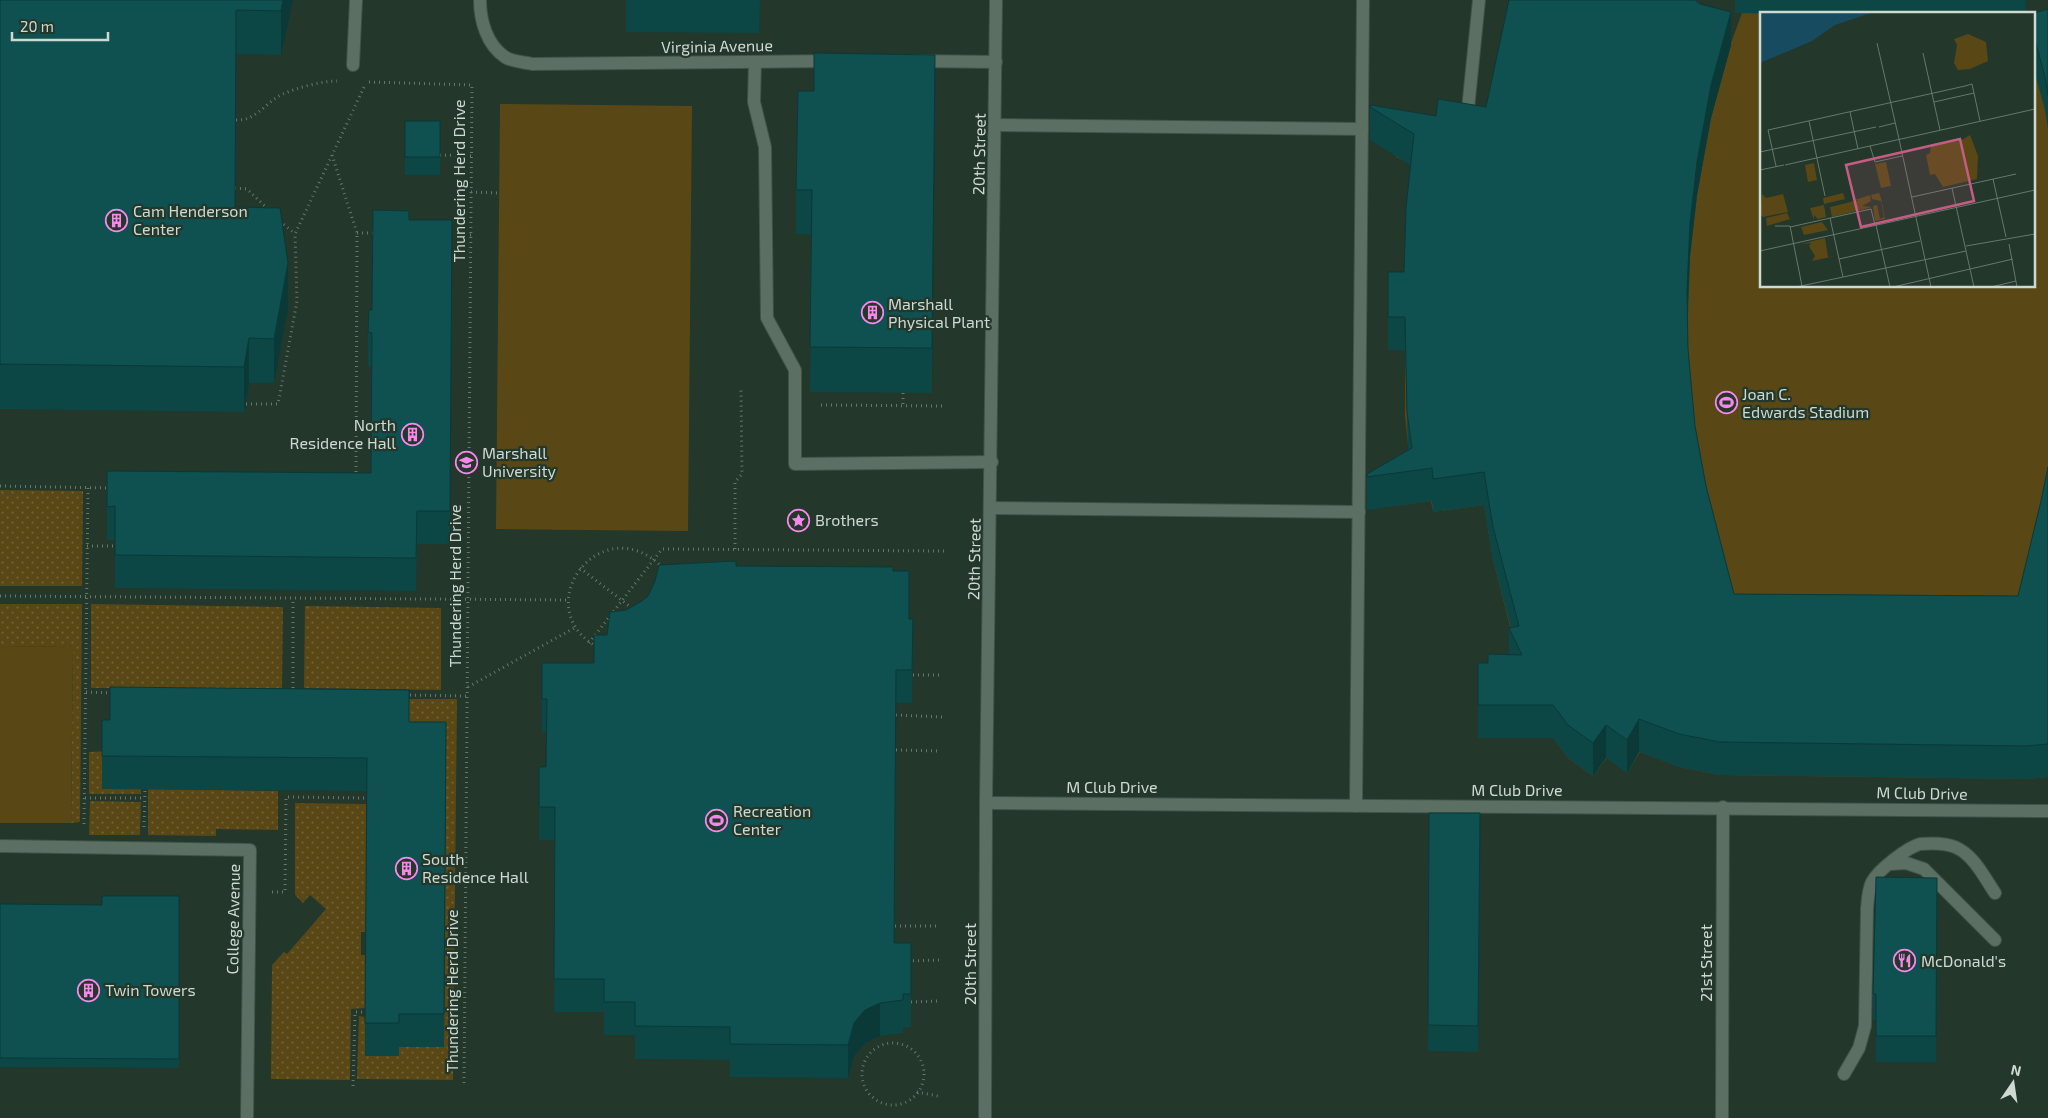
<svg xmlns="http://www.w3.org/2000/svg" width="2048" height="1118" viewBox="0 0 2048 1118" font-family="'Exo 2',sans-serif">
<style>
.grass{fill:url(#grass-dots)}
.garden{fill:#594815}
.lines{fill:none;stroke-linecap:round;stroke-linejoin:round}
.lane-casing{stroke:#415249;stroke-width:14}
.street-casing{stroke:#415249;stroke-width:14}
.secondary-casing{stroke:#415249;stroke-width:14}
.path{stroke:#66776d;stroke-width:3;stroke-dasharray:1 4;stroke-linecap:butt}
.lane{stroke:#5b7063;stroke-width:12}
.street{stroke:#5b7063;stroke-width:12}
.secondary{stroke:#5b7063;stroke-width:12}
.wall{fill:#0c4645}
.shaded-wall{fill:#0a3938}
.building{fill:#0e5150;stroke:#0a3938}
.labels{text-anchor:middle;stroke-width:4.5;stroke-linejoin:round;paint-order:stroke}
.street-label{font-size:16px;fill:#cdd9d1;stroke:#23372b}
.poi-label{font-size:16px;fill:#cdd9d1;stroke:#23372b;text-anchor:start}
.inset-road{fill:none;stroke:#67786d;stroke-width:1}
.view{fill:#c65c84;fill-opacity:0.15;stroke:#c65c84;stroke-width:2.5}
.inset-edge{fill:none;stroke:#cdd9d1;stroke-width:2.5}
</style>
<defs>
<pattern id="grass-dots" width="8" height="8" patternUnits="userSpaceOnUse" patternTransform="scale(1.25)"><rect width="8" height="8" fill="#594815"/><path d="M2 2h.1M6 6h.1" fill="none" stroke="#706236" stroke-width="1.8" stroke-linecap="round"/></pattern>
</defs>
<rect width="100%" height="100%" fill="#23372b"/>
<!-- grass -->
<g class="grass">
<polygon points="0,490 83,491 82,586 0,586"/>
<polygon points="0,604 82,604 80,822 71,823 73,647 0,646"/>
<polygon points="91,604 283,607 282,688 91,688"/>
<polygon points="305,606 441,608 441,690 304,688"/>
<polygon points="370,699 457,699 453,1080 357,1079 359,1016 365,1017 365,1056 398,1056 399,1047 444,1047 446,756"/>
<polygon points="110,751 141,789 141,794 89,794 89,752"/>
<polygon points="148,789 278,791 278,830 216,829 216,836 148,835"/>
<polygon points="90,801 141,802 140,835 89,835"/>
<polygon points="295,803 367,804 366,932 361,932 361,955 365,955 365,1008 351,1009 350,1080 271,1079 272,965 284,952 287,954 326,909 310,895 303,903 295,895"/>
</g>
<!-- garden -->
<g class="garden">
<polygon points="1599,0 1731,43 1742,13 1824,14 1762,14 1762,286 2034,286 2034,46 2048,42 2048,777 2026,779 1720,775 1679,767 1640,752 1627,773 1607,758 1593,776 1568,758 1531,708 1493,560 1484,505 1433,512 1431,501 1401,505 1395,504 1411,474 1405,416 1405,350 1388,350 1388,305 1403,305 1432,165 1402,160 1396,157 1395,150 1486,140"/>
<polygon points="500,104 692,106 688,531 496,529"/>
<polygon points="0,646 73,647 71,823 0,823"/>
</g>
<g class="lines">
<defs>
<g id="lane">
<polyline points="755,62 754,102 765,147 767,318 795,370 795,464 992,462"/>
<polyline points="353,65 356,0"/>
<polyline points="1467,119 1479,0"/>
<polyline points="995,125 1362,129"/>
<polyline points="991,508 1359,512"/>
<polyline points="1356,806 1363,0"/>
<polyline points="1891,864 1906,863 1924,869 1995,940"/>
<path d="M1844 1074 1859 1048 1865 1026 1867 908C1868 899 1868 890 1872 882 1878 870 1908 847 1920 844 1931 843 1945 843 1955 847 1974 855 1984 877 1995 893"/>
</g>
<g id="street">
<path d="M480 0C480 21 487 45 505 57 512 62 524 62 532 64L831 61"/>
<polyline points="918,61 996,62"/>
<polyline points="986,803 2048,811"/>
<polyline points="0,846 250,850 247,1118"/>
<polyline points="1722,1118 1723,807"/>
</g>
<polyline id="secondary" points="985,1118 986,803 996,0"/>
</defs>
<!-- lane casing -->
<use href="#lane" class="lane-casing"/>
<!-- street casing -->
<use href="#street" class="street-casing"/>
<!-- secondary casing -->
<use href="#secondary" class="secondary-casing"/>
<!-- path -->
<g class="path">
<polyline points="369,82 472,85 464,1087"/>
<path d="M236 120C257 121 265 102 283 94 296 88 322 81 337 81"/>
<polyline points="332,155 357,233 356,477"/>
<polyline points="440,155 471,156"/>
<polyline points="235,188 247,189 269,210"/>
<polyline points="471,192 499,193"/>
<polyline points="280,221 295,234"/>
<polyline points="357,233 377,233"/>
<polyline points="450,235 471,235"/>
<polyline points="903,393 903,406"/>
<polyline points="246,404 278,404 297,301 295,234 365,85"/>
<polyline points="821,405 943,406"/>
<polyline points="0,486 109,488"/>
<polyline points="87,546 115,546"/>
<polyline points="735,549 735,482 742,474 741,389"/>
<polyline points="580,568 633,609"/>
<polyline points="0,596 569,600"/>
<polyline points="589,643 662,549 944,551"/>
<path d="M597 647C526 606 602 507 662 567"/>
<polyline points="913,675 942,675"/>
<polyline points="468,687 576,627"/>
<polyline points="86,692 114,693"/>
<polyline points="293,693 293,598"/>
<polyline points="405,695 467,696"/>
<polyline points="896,715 942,717"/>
<polyline points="896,750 941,751"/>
<polyline points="85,798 144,798"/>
<polyline points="84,824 88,487"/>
<polyline points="144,827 145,790"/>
<polyline points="272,892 285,892 286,797 367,798"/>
<polyline points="895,926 940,926"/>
<polyline points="908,961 939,960"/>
<polyline points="911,1002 939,1001"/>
<circle cx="893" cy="1074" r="31"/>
<polyline points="353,1086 355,1012 365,1012"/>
<polyline points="917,1092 938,1096"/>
</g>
<!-- lane -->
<use href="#lane" class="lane"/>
<!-- street -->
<use href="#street" class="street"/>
<!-- secondary -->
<use href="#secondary" class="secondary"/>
</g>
<!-- wall -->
<g class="wall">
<polygon points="0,0 293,0 281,55 236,54 235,207 288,308 274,383 249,383 244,412 0,409"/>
<polygon points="626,0 760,0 759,33 626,32"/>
<polygon points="1735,0 2026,0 2025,14 1735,13"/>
<polygon points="2048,9 2048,129 2045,110 2034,70 2034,14"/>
<polygon points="1731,45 1711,118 1697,195 1690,256 1688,316 1688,349 1695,426 1706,486 1734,594 2018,596 2041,501 2048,467 2048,777 2026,779 1720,775 1679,767 1639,752 1627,773 1606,758 1593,776 1568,758 1553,738 1478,738 1478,663 1488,663 1509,655 1509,628 1511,628 1493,560 1484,505 1433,512 1432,501 1367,510 1367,474 1408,450 1405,350 1388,350 1388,272 1404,272 1410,165 1370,140 1370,105 1436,116 1486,107"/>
<polygon points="935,100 932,393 810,392 812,235 796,234 796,190"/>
<rect x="405" y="121" width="35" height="54"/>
<polygon points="409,220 452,220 450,544 417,544 416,591 115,588 115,540 107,540 107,471 371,473 372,366 368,366 368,332 372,310"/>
<polygon points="736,566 893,571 909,619 913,619 912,703 896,703 895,943 911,943 911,1027 903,1027 903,1033 880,1036 865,1043 854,1056 848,1078 730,1077 730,1060 635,1059 635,1035 604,1035 604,1012 554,1012 555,840 539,840 539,767 546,767 547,732 542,732 542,663 594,663 607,635 626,610 642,601 648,596"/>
<polygon points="102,720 446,722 444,1047 399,1047 399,1056 365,1056 367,791 102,789"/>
<polygon points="1429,813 1480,813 1478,1052 1428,1051"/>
<polygon points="1937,878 1936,1062 1876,1062 1876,1020 1873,1020 1873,994"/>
<polygon points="179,896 179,1068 0,1067 0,904 102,905"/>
</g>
<!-- shaded-wall -->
<g class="shaded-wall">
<polygon points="283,0 293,0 281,55 281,11"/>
<polygon points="1731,12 1731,45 1711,118 1697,195 1690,256 1687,323 1687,290 1690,223 1697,162 1711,85"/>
<polygon points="935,55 935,100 932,393 932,348"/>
<polygon points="288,263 288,308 274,383 274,339"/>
<polygon points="249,338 249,383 244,412 244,367"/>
<polygon points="1639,719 1639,752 1627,773 1627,740"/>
<polygon points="1606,725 1606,758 1593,776 1593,743"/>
<polygon points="880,1003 880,1036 865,1043 854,1056 848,1078 848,1045 854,1023 865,1010"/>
</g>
<!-- building -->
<g class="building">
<polygon points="0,0 283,0 281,11 236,10 235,207 280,208 288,263 274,339 249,338 244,367 0,364"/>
<polygon points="1509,0 1695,0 1700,4 1731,12 1711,85 1697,162 1690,223 1687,290 1688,349 1695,426 1706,486 1734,594 2018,596 2041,501 2048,467 2048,744 2026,746 1720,742 1679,734 1639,719 1627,740 1606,725 1593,743 1568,725 1553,705 1478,705 1478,663 1488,663 1488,654 1522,655 1509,628 1519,626 1493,527 1484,472 1433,479 1432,468 1367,477 1367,474 1412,448 1407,412 1405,317 1388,317 1388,272 1404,272 1406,208 1414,134 1370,107 1370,105 1436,116 1438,99 1486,107"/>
<polygon points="2048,9 2048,96 2045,77 2034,36 2034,14 2031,14"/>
<polygon points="814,53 935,55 932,348 810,347 812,190 796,190 798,91 814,91"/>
<rect x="405" y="121" width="35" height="36"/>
<polygon points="373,210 409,211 409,220 452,220 450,511 417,511 416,558 115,555 115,506 107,507 107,471 371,473 372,333 368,332 369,310 372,310"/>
<polygon points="736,561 736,566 893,567 893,571 909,571 909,619 913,619 912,670 896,670 894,943 911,943 911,994 903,994 903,1000 880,1003 865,1010 854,1023 848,1045 730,1044 730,1027 635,1026 635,1002 604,1002 604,979 554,979 555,807 539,807 539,767 546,767 547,699 542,699 542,663 594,663 594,635 607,635 610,612 626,610 642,601 648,596 655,581 659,565"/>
<polygon points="110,687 409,690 409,722 446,722 444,1014 399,1014 399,1023 365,1023 367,758 102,756 102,720 110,720"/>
<polygon points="1429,813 1480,813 1478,1026 1428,1025"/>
<polygon points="1876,877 1937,878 1936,1036 1876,1036 1876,994 1873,994"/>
<polygon points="102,896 179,896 179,1059 0,1058 0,904 102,905"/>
</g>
<!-- icons -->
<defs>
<symbol id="building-ring" viewBox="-11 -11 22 22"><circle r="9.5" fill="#23372b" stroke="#f788eb" stroke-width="1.5"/><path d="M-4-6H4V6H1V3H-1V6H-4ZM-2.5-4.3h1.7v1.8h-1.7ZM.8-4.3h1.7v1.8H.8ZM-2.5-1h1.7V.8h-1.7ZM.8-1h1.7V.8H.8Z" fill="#f788eb"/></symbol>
<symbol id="stadium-ring" viewBox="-11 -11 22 22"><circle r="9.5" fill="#23372b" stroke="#f788eb" stroke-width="1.5"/><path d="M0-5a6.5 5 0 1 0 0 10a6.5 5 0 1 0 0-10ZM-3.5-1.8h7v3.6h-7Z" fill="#f788eb"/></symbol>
<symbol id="university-ring" viewBox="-11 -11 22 22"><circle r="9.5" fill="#23372b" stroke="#f788eb" stroke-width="1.5"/><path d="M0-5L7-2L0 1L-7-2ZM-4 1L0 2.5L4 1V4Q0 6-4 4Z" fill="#f788eb"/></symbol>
<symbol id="sight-ring" viewBox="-11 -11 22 22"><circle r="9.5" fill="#23372b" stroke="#f788eb" stroke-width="1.5"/><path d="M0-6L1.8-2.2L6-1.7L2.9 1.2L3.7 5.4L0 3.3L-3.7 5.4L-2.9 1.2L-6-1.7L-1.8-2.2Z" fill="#f788eb"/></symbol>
<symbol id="restaurant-ring" viewBox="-11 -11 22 22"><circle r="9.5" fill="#23372b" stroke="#f788eb" stroke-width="1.5"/><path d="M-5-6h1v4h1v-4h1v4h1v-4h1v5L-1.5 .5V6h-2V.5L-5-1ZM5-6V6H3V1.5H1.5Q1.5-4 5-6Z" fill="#f788eb"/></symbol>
</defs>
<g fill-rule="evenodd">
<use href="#building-ring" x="104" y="208" width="25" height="25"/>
<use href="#building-ring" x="860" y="300" width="25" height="25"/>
<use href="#stadium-ring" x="1714" y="390" width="25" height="25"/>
<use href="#building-ring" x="400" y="422" width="25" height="25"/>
<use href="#university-ring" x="454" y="450" width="25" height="25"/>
<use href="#sight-ring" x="786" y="508" width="25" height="25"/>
<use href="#stadium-ring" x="704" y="808" width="25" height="25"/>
<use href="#building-ring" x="394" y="856" width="25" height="25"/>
<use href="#restaurant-ring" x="1892" y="948" width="25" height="25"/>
<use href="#building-ring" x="76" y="978" width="25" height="25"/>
</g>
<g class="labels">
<!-- street labels -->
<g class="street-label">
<text transform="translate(717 46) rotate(-1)" y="6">Virginia Avenue</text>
<text transform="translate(979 154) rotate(-89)" y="6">20th Street</text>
<text transform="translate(459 181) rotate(-90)" y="6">Thundering Herd Drive</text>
<text transform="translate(974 559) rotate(-89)" y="6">20th Street</text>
<text transform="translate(455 586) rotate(-90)" y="6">Thundering Herd Drive</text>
<text x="1112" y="793">M Club Drive</text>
<text x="1517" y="796">M Club Drive</text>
<text transform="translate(1922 793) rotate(1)" y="6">M Club Drive</text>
<text transform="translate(233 919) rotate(-89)" y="6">College Avenue</text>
<text transform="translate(1706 963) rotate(-90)" y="6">21st Street</text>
<text transform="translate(970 964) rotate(-90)" y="6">20th Street</text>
<text transform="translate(452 991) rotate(-90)" y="6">Thundering Herd Drive</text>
</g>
<!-- poi labels -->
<g class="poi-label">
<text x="133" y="217">Cam Henderson<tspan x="133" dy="18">Center</tspan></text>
<text x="888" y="310">Marshall<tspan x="888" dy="18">Physical Plant</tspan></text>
<text x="1742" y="400">Joan C.<tspan x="1742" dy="18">Edwards Stadium</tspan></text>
<text x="396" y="431" text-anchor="end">North<tspan x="396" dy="18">Residence Hall</tspan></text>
<text x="482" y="459">Marshall<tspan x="482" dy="18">University</tspan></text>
<text x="815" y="526">Brothers</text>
<text x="733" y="817">Recreation<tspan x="733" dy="18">Center</tspan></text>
<text x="422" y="865">South<tspan x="422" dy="18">Residence Hall</tspan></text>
<text x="1921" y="967">McDonald's</text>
<text x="105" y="996">Twin Towers</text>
</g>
</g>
<!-- overview -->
<g transform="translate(1760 12)">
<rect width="275" height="275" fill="#23372b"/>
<path d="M54 151 57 168 48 170 45 153ZM83 181 85 187 64 192 63 186ZM119 181 121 186 125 207 115 209 113 194 117 193 120 207 124 205 121 189 112 187 111 183ZM2 182 6 186 23 182 28 200 3 205 0 202ZM110 183 111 189 102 194 112 195 101 198 98 188 86 191ZM64 193 66 205 58 207 54 203V208L50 196ZM27 201 30 207 7 214 6 206ZM62 210 68 218 44 223 41 215ZM65 226 68 245 75 244 52 249 55 244 49 234 51 231 41 232Z" fill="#594815"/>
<path d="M208 22 226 30 228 49 210 57 198 58 194 51 197 33 194 27ZM210 123 218 144 217 167 183 175 175 162 170 163 166 143 170 141 171 132 200 129ZM126 150 131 174 121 176 115 152ZM99 188 101 198 72 205 70 195Z" fill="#594815"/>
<path d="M0 0H114L75 13 52 29 0 51Z" fill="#174b5f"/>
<path class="inset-road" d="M117 31 139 127M163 41 180 118M174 90 214 81M90 100 98 137M49 109 65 184M119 115 135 111M139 127 171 275M110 134 115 150 142 144M0 140 116 115M25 153 275 97M16 154 8 118 205 74 212 72 220 109M0 158 24 153M233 167 246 225M192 176 214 275M152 185 256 162M70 206 83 265M116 213 130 275M15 214H30L42 274M30 215 111 197 115 213M249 232 257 275M206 234 275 222M0 239 275 178M79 247 160 229M36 275 206 239M133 275 253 247M231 275 256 269"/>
<path class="view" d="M200 127 214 189 101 215 86 153Z"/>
<rect width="275" height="275" class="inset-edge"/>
</g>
<!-- north arrow -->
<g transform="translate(2013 1083) rotate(13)" stroke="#23372b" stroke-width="4" paint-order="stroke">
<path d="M0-4L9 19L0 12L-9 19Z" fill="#cdd9d1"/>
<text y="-8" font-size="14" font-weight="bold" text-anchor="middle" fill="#cdd9d1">N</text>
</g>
<!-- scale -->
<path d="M12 32v8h96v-8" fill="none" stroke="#cdd9d1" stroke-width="2.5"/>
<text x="20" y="32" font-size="15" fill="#cdd9d1" stroke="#23372b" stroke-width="4" paint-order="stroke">20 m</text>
</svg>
